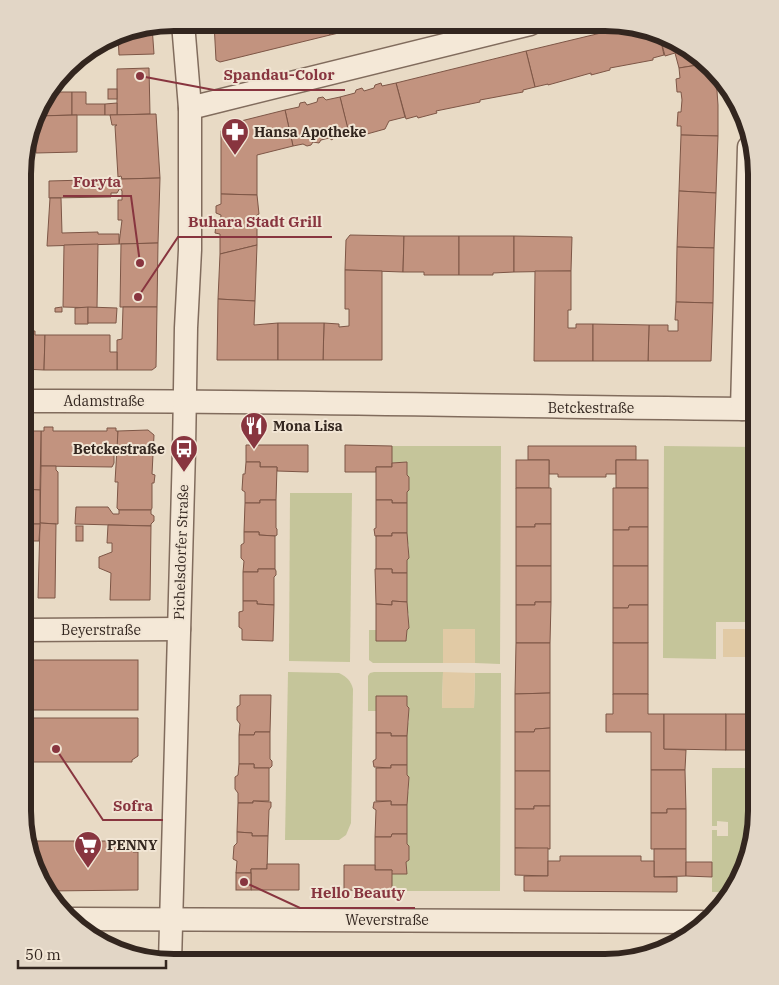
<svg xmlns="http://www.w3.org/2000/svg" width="779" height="985" viewBox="0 0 779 985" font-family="'IBM Plex Serif',serif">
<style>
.green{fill:#c5c59a}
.sand{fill:#e1caa5}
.building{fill:#c2937f;stroke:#7d5646}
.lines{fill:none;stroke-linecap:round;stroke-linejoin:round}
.minor-casing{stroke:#816c5d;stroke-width:25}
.minor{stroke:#f4e8d7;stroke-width:22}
.labels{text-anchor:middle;stroke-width:4;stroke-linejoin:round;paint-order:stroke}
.poi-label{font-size:14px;font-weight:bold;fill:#33261f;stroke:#f1e5d4;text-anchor:start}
.street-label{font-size:14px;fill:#33261f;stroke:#f1e5d4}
.rim{fill:none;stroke:#33261f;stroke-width:6}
.leader{fill:none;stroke:#88353f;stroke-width:2}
.callout-dot{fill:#88353f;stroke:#f1e5d4;stroke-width:2}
.callout-label{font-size:15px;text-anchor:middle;font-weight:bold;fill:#88353f;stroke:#f1e5d4;stroke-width:4;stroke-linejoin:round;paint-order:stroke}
</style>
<rect width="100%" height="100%" fill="#e8dac5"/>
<!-- green -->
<g class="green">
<polygon points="392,446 501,446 500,664 475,663 475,630 443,629 443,663 373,663 369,660 369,630 376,630 376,641 406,641 407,630 409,627 409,614 407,612 407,560 409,558 409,545 407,543 407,492 409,490 409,477 407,475 407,462 392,463"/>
<polygon points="664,446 756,447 756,622 716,622 716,659 663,658"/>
<polygon points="290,493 352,493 350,662 289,661"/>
<path d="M288 672 339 673C347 677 351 681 353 689L351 823 346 835 339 840H285Z"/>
<polygon points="374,672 443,672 442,707 474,708 475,673 501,673 500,891 392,891 391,874 407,874 406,862 409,860 409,846 407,844 407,793 409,791 409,777 407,775 407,724 409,722 409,708 407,706 407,696 376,696 376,711 368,711 368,676 370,673"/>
<polygon points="712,768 756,768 756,821 732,892 712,892 712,830 717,830 717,836 728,836 728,822 717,821 717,826 712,826"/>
</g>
<!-- sand -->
<g class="sand">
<rect x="443" y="629" width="32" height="34"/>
<rect x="723" y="629" width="33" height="28"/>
<polygon points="443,672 475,673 474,708 442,708"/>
</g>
<!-- building -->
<g class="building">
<polygon points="214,23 249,23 255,25 255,23 327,23 330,35 220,62 216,60"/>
<polygon points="327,23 373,23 374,25 330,35"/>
<polygon points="152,26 154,54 119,55 118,35 125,31"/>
<polygon points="630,26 660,37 664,55 653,58 653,60 610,68 610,70 591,75 591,73 548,85 548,84 535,87 526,51"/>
<polygon points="660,37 689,48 704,64 679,68 675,53 665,56"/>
<polygon points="526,51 535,87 523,90 523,92 480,100 480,102 436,111 437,113 418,118 417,116 406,119 396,83"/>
<polygon points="704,64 716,77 718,105 718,136 681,135 681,126 677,126 678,112 681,112 682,100 681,92 677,92 676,79 680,78 679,68"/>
<polygon points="149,68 150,114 117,115 117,69"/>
<polygon points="381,83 382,86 396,83 405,117 389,121 385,129 367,134 360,130 349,134 340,97 355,93 356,90 362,88 364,91 374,88 375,85"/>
<rect x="108" y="89" width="9" height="10"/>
<polygon points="48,92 72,92 72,115 37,116 43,99"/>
<polygon points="72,92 86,92 86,104 105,104 105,115 72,115"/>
<polygon points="323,97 326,100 340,97 349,133 341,138 334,136 332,140 329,138 321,140 319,143 313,142 311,145 307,146 303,144 293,146 285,110 299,107 300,103 305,102 307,105 317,102 318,98"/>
<polygon points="117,103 117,115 105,115 105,104"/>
<polygon points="285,110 293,146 257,155 257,195 221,194 221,131 225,125"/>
<polygon points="156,114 160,178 122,179 121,176 118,177 115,126 117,125 112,125 110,115"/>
<polygon points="77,115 77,152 36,153 36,143 34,143 34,125 37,116"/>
<polygon points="681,135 718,136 716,193 679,191"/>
<polygon points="160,178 158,243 119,244 122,220 118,220 118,200 122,200 122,191 120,188 117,193 111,193 111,197 49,198 49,181"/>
<polygon points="679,191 716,193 714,248 677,247"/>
<polygon points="221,194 257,195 259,214 257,215 257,245 220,254 220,234 215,233 216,225 220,224 221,215 216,213 216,206 221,204"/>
<polygon points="50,198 61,198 62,233 98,232 98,234 119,234 119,244 47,246"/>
<polygon points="350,235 404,236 403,272 345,270 346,240"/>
<polygon points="404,236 459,236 459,275 424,275 424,272 403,272"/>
<polygon points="459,236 514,236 514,272 493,273 493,275 459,275"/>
<polygon points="514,236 572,237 571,271 514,272"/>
<polygon points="158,243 157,307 120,307 121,244"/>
<polygon points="98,244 97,308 63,307 64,245"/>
<polygon points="257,245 255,301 218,299 220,254"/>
<polygon points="677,247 714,248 713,303 676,302"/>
<polygon points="345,270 382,271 382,360 323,360 324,323 339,324 339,327 349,326 349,309 345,309"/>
<polygon points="535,271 571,271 571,310 568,310 568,328 576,328 576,324 593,324 593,361 534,361"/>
<polygon points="218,299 255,301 254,325 278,323 278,360 217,360"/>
<polygon points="676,302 713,303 711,361 648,361 649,325 668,325 668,331 678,331 678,320 675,320"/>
<polygon points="62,307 62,312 55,312 55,308"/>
<polygon points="88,307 88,324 75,324 75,308"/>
<polygon points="88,307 117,308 116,323 88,323"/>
<polygon points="123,307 157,307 156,367 152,370 117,370 117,340 122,339"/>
<polygon points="24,311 33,311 32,331 35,331 35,335 45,335 44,370 23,369"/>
<polygon points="278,323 324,323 323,360 278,360"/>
<polygon points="593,324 649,325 648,361 593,361"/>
<polygon points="45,335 110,335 110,352 117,352 117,370 44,370"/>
<polygon points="250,420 259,420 259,429 251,428"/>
<polygon points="44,427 53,427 53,431 107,431 107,428 116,428 116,431 118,431 118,449 114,449 114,463 112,467 41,466 41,431 44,431"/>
<polygon points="148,430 154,435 152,474 155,475 154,483 152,483 152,508 151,510 119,510 117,508 118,482 115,482 118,431"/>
<polygon points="23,431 41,431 40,490 23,489"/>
<polygon points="246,445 308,445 308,472 277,471 277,467 260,467 260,462 246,462"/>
<polygon points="345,445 392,446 392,467 376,467 376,472 345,472"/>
<polygon points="528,446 636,446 636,460 616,460 616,474 606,474 606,477 558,477 558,474 549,474 549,460 528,460"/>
<rect x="516" y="460" width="33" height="28"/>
<rect x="616" y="460" width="32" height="28"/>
<polygon points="246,462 260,462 260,467 277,467 276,500 260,500 260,503 245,503 245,492 242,490 243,474 245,474"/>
<polygon points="407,462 407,475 409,477 409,490 407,492 407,503 392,503 392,500 376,500 376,467 392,467 392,463"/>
<polygon points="41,466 56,466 56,470 58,472 58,524 40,523"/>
<polygon points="516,488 551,488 551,524 535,524 535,527 516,527"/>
<polygon points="613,488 648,488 648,527 629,527 629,530 613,530"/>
<polygon points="24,489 40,490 40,524 24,524"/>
<polygon points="260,500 276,500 276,528 277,529 277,535 275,536 259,535 259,532 244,532 245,503 260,503"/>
<polygon points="376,500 392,500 392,503 407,503 407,533 392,533 392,536 375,536 374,529 376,528"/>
<polygon points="76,507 108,507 113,514 119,514 119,510 151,510 151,514 154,516 154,521 151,524 151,526 75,524"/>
<polygon points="40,523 56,524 55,598 38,598"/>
<polygon points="24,524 40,524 39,541 24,541"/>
<polygon points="535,524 551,524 551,566 516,566 516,527 535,527"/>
<polygon points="108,525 151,526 150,600 110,600 111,573 99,568 99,557 112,552 112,543 107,543"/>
<rect x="76" y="526" width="7" height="15"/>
<polygon points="629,527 648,527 648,566 613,566 613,530 629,530"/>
<polygon points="244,532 259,532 259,535 275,536 275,569 258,569 258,572 243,572 244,561 241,558 241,545 244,543"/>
<polygon points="392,533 407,533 409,558 407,560 407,573 392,573 392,569 376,569 376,536 392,536"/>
<polygon points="516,566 551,566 551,602 535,602 535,605 516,605"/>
<polygon points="613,566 648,566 648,605 629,605 628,608 613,608"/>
<polygon points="258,569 275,569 276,571 276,575 274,577 274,605 257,604 257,601 243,601 243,572 258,572"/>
<polygon points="375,569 392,569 392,573 407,573 407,602 392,601 392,605 376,604"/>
<polygon points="243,601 257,601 257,604 274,605 273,641 242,640 242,629 239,627 239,612 243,611"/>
<polygon points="392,601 407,602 409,628 407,630 406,641 376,641 376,604 392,605"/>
<polygon points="535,602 551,602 550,643 516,643 516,605 535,605"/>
<polygon points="629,605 648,605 648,643 613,643 613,608 628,608"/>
<polygon points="516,643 550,643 550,693 515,694"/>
<rect x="613" y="643" width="35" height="51"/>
<rect x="23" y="660" width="115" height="50"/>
<polygon points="550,693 550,728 535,729 534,732 515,732 515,694"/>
<polygon points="613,694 648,694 648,714 664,714 664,749 686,750 685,770 651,770 651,732 606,732 606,714 613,714"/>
<polygon points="240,695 271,695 270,732 255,732 254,735 239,735 240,724 237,720 237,707 240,705"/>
<polygon points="376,696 407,696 407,706 409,708 407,736 391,736 391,733 376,733"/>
<polygon points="664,714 726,714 726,750 664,749"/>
<rect x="726" y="714" width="30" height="36"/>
<polygon points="23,718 138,718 138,756 132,760 132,762 23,762"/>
<polygon points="550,728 550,771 515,771 515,732 534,732 535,729"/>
<polygon points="255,732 270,732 270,759 272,761 272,766 270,768 254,768 254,764 239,764 239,735 254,735"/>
<polygon points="376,733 391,733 391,736 407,736 407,765 391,765 391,768 374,767 373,761 376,759"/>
<polygon points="239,764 254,764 254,768 269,768 269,801 253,801 253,803 238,803 238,793 235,789 235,777 238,775"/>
<polygon points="391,765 407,765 407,775 409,777 407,805 391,805 391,801 376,801 376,768 391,768"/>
<polygon points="651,770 685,770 686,809 667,809 667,813 651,813"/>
<polygon points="515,771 550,771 550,806 534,806 534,809 515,809"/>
<polygon points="253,801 271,802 271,807 269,810 268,836 252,836 252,833 237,832 238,803 253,803"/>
<polygon points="391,801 391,805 407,805 407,834 392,834 391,837 375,837 376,810 373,808 374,802"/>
<polygon points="534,806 550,806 550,849 515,848 515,809 534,809"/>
<polygon points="667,809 686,809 686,849 651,849 651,813 667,813"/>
<polygon points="237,832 252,833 252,836 268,836 267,869 251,869 251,873 236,873 237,861 233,859 234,846 237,843"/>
<polygon points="392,834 407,834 407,844 409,846 409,860 406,862 407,874 391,874 392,870 375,870 375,837 391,837"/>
<polygon points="31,841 133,841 133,852 138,852 138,890 47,891 43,886"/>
<polygon points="515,848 548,848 548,876 515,875"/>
<polygon points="654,849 686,849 686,876 654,877"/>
<polygon points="560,856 641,856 641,861 654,861 654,877 677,877 677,892 524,891 524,876 548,876 548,861 560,861"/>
<polygon points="686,862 712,862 712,877 686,876"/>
<polygon points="267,864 299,864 299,890 251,890 251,869 267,869"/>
<polygon points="344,865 375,865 375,870 392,870 392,891 344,890"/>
<rect x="236" y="873" width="15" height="17"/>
</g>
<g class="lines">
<defs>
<g id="minor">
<polyline points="190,108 530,24"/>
<path d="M23 401C268 400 512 407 756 409"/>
<polyline points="742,409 749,147"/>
<polyline points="23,630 179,629"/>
<polyline points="73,919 702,922"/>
<polyline points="170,962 184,450 186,328 190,250 190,108 183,23"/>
</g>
</defs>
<!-- minor casing -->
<use href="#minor" class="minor-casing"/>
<!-- minor -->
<use href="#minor" class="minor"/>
</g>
<!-- icons -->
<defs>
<symbol id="pharmacy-pin" viewBox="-11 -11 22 30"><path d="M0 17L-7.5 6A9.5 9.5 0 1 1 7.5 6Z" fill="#88353f" stroke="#f1e5d4"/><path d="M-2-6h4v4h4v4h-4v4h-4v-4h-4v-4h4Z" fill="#fff"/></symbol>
<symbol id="restaurant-pin" viewBox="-11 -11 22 30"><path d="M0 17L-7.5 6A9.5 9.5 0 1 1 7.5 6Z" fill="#88353f" stroke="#f1e5d4"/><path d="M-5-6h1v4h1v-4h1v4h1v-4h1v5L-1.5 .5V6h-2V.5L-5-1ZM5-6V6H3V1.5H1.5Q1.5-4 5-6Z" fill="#fff"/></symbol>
<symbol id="bus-pin" viewBox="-11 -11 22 30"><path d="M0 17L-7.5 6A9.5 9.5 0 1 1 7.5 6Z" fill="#88353f" stroke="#f1e5d4"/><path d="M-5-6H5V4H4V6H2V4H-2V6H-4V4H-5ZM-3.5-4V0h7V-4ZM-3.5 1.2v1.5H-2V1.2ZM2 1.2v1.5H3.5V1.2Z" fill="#fff"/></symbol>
<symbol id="supermarket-pin" viewBox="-11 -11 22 30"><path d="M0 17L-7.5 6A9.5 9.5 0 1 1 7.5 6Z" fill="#88353f" stroke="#f1e5d4"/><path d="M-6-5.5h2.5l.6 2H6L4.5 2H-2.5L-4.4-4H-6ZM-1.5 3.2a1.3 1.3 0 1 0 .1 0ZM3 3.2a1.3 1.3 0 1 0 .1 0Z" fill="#fff"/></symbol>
</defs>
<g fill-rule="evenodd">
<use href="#pharmacy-pin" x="219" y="116" width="32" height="43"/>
<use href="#restaurant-pin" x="238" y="410" width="32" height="43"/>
<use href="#bus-pin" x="168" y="433" width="32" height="43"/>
<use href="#supermarket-pin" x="72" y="829" width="32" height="43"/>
</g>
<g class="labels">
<!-- poi labels -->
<g class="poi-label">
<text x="254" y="137">Hansa Apotheke</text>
<text x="273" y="431">Mona Lisa</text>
<text x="165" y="454" text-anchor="end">Betckestraße</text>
<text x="107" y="850">PENNY</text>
</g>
<!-- street labels -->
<g class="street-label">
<text x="104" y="406">Adamstraße</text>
<text x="591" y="413">Betckestraße</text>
<text transform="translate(181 552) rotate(-88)" y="5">Pichelsdorfer Straße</text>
<text x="101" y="635">Beyerstraße</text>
<text x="387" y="925">Weverstraße</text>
</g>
</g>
<!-- crop -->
<path d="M0 0H779V985H0ZM174 31H605A143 143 0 0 1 748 174V811A143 143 0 0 1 605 954H174A143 143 0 0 1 31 811V174A143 143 0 0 1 174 31Z" fill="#e2d6c6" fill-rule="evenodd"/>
<path class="rim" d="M174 31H605A143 143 0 0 1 748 174V811A143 143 0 0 1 605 954H174A143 143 0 0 1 31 811V174A143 143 0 0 1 174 31Z"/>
<!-- callouts -->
<path class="leader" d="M140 76L214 90H345M140 263L131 196H63M138 297L178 237H332M56 749L103 820H163M244 882L300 908H415"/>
<g class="callout-dot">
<circle cx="140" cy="76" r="5"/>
<circle cx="140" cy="263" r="5"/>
<circle cx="138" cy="297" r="5"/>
<circle cx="56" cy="749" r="5"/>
<circle cx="244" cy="882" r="5"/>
</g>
<g class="callout-label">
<text x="279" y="80">Spandau-Color</text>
<text x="97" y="187">Foryta</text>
<text x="255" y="227">Buhara Stadt Grill</text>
<text x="133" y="811">Sofra</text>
<text x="358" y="898">Hello Beauty</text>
</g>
<!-- scale -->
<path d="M18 960v8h148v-8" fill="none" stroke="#33261f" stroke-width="2.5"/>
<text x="25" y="960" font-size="15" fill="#33261f" stroke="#f1e5d4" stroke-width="4" paint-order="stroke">50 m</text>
</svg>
